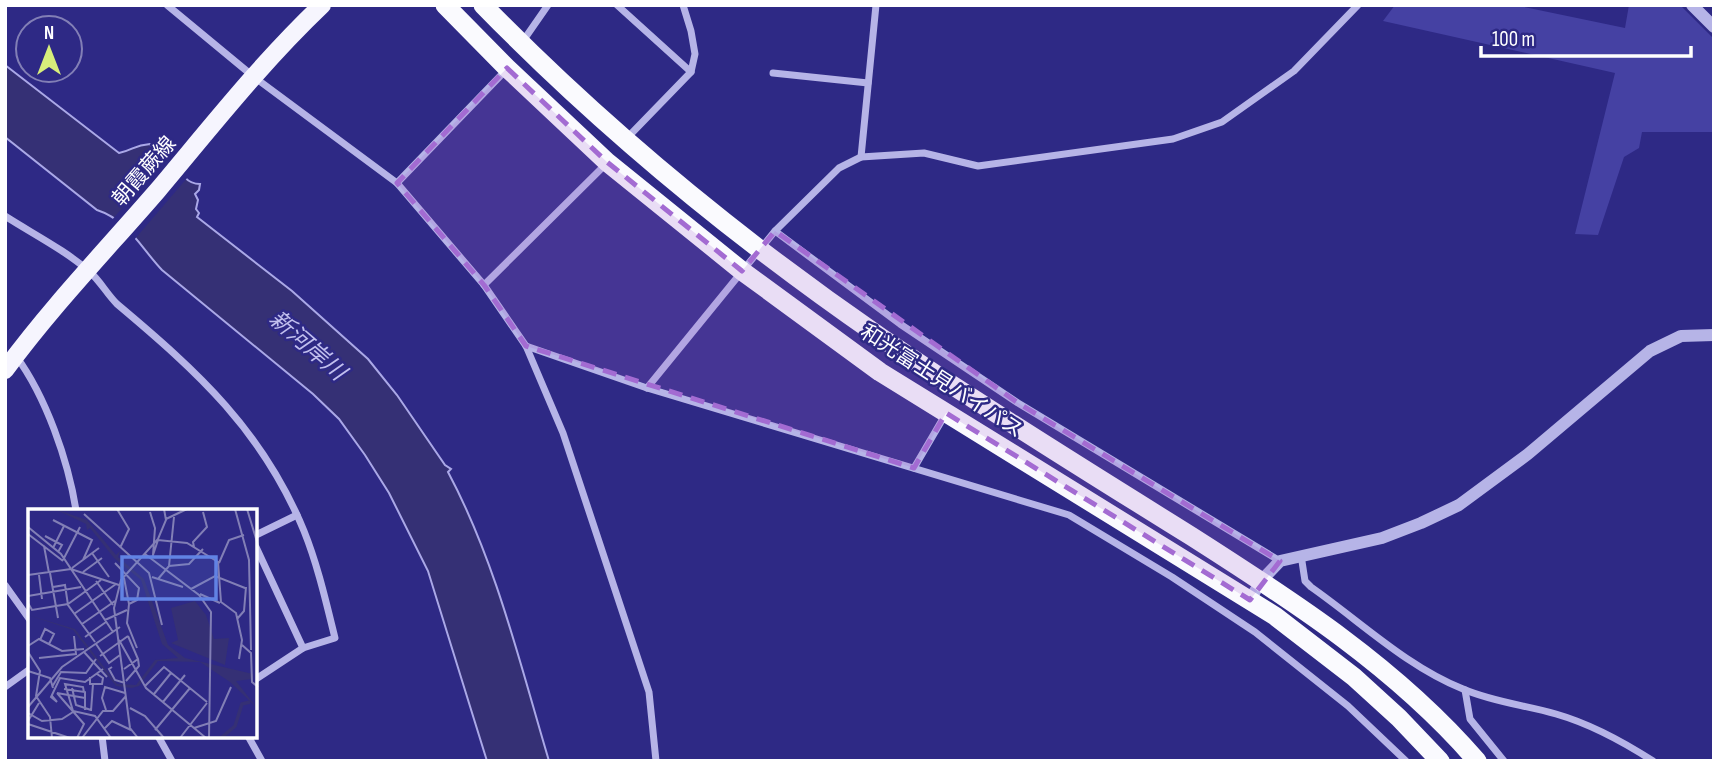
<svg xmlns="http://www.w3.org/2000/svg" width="1719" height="766" viewBox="0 0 1719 766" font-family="'Sofia Sans Condensed','Noto Sans JP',sans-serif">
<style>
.green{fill:#4541a3}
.water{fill:#353075;stroke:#aaa8e7;stroke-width:2}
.pier{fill:#2e2985}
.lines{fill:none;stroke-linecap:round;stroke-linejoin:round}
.minor{stroke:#b6b4e7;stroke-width:7}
.tertiary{stroke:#b6b4e7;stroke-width:12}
.primary{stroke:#f6f5fe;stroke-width:18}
.trunk{stroke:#fafafe;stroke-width:19}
.marked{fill:#a36bd2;fill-opacity:0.2;stroke:#a36bd2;stroke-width:5;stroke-dasharray:14 9;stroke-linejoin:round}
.labels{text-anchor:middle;stroke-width:5;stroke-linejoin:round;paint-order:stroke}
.street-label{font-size:21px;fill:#fff;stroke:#2e2985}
.water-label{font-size:23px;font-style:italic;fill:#c1bfee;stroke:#2e2985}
.inset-river{fill:none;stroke:#353075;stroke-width:3.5}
.inset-road{fill:none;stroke:#827fb6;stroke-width:2}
.view{fill:#6183e4;fill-opacity:0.15;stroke:#6183e4;stroke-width:3.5}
.inset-edge{fill:none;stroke:#fff;stroke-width:3.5}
</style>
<rect width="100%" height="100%" fill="#2e2985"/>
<!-- green -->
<polygon class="green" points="1395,5 1515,5 1625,28 1629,5 1680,5 1714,39 1714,132 1642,132 1639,148 1624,157 1598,235 1575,234 1615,73 1383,21"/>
<!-- water -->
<path class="water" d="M5 65 119 153C133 150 134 145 150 144L156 152 172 157C179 169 184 184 200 184L199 190 195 194 198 200 196 209 199 213 197 217 292 291 368 359 397 395 445 465 451 469 448 472C496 562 520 664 549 761H487L428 571 389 493 365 455 339 419 313 394 162 270C141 248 128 220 97 210L5 137Z"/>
<!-- pier -->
<polygon class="pier" points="170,153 175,155 188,177 134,240 111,221"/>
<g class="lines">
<!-- minor -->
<g class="minor">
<polyline points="167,5 254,77 397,183 484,285 526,346 563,433 649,692 656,761"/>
<polyline points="617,5 691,72"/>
<polyline points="523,41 548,5"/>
<polyline points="773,73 868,83"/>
<polyline points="627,138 691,72 695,54 691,31 683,5"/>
<polyline points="861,157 876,5"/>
<polyline points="397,183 506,70"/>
<path d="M5 216C33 234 65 250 90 272 100 281 107 294 117 304 198 372 263 431 304 531 318 566 326 602 335 638L303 648 256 679"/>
<polyline points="775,231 900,324 1018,403 1280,561"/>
<polyline points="484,285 607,163"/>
<polyline points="526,346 647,388 1069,515 1172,577 1255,632 1348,706 1406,761"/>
<path d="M16 356C46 397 68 460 76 510"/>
<polyline points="647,388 775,231 839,168 861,157 924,153 978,166 1173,139 1222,122 1294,71 1358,5"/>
<polyline points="914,468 945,415"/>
<polyline points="256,535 297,515"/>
<polyline points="256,547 303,648"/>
<path d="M1301 555 1305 581 1311 587C1361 622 1406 666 1463 689 1493 702 1525 705 1556 714 1591 724 1622 741 1653 761"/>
<polyline points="5,585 30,620"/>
<polyline points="5,687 30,669"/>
<polyline points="1465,690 1470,719 1504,761"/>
<polyline points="102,736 105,761"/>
<polyline points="158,736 172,761"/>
<polyline points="248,736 262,761"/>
</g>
<!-- tertiary -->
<g class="tertiary">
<polyline points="1692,5 1714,27"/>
<polyline points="1250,600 1261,581 1280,561 1382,538 1421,523 1459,505 1528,454 1650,351 1681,336 1714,335"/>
</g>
<!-- primary -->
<path class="primary" d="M5 370C52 306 107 249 158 190 211 127 262 62 322 5"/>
<!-- trunk -->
<g class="trunk">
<polyline points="445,5 507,68 607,162 742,271 880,372 1275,616 1354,677 1399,718 1440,761"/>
<path d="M483 5C635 161 810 296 994 412 1059 454 1125 495 1191 536 1293 601 1397 668 1477 761"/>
</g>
</g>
<!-- marked area -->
<path class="marked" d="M507 68 607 162 742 271 775 231 1018 403 1280 561 1250 600 946 413 914 468 526 346 484 285 397 183Z"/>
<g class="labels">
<!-- street labels -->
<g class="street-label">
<text transform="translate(144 171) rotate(-49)" y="7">朝霞蕨線</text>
<text transform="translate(942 381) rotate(33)" y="7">和光富士見バイパス</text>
</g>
<!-- water labels -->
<g class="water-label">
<text transform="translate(308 345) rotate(41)" y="8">新河岸川</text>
</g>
</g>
<!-- overview -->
<g transform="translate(28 509)">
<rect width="229" height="229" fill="#2e2985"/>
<path d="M27 0 59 11 88 46 92 42 90 48 116 70 140 136 157 149 225 165 224 170 208 172 229 199 202 173 172 153 130 152 111 177 104 179 88 177 45 121 0 106 47 120 89 175 108 176 127 151 150 149 134 135 113 71 86 49 62 19 59 21 58 15ZM167 92 178 106 186 130 201 129 197 156 143 134 150 131 143 99Z" fill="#353075"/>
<path class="inset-river" d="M193 229 207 217 214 195 222 193"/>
<path class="inset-road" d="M89 0 101 20 92 39M207 0 221 51 223 141M219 0 230 36M122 3 127 19 125 46M56 5 121 64 134 116M138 10 159 0M25 11 64 31 55 51M0 18 33 45 85 123M0 25 35 52M17 27 34 36 30 43M16 37 21 64M166 38 165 33 179 18 175 3M25 39 36 17M64 44 81 68M117 45 171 86 183 103 181 229M124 49 130 31 159 34 190 53 193 93 208 104 214 131 211 150M35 51 52 18M87 54 111 79 109 91 101 95M191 54 201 31 216 26M141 57 146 8M44 59 71 39M55 63 74 49M22 64 30 109M0 66 43 60 91 76M11 66 14 90M124 68 155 78M96 69 101 95 99 114 109 139M130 70 141 57 161 55 175 40M68 72 85 96M25 78 37 76 40 96 67 133M163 80 187 67 217 79M172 85 192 94M0 87 53 78M0 94 4 101 40 95 73 71M46 105 88 75M209 110 216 102 218 78M77 111 99 101M54 115 87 92M57 128 78 113M12 131 17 120 26 125 21 135M91 131 118 179 178 229M68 135 81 154 92 146M214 136 223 144 224 173 230 178M0 137 11 130 34 142 56 140M0 143 12 162 8 187 22 208 24 229M56 143 79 168M72 147 100 127M11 149 48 145 46 127M84 158 81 160 87 171 97 174M96 160 110 150 100 127M0 162 22 169 25 179M62 168V175H74L75 169 69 165M98 172 111 157 110 150M117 177 136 158 179 193M24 178 33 163 58 164 68 150M44 179 48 196 63 201M36 180 57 183V201M56 183 55 178 37 175 45 202 67 207 83 229M29 184 56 215 49 229M29 184 57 189M126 185 143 164M24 187 29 193 23 188 32 169 57 173 75 160M135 193 157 166M0 198 34 158 92 118M102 199 117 207 136 229M78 201 74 189 77 178 97 184M63 202 65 175M0 204 14 212 34 210 45 203M0 212 11 194M0 215 42 229M77 219 84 212 103 221M166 219 188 212 203 178M127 221 162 179M54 229 75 202H85L98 187M110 229 102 219 86 99 93 71 130 30 138 11 136 0M152 229 179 194"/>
<path class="view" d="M94 48H188V90H94Z"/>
<rect width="229" height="229" class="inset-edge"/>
</g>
<!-- border -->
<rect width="1719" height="766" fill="none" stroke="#ffffff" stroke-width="14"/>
<!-- north arrow -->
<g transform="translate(49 49)"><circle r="33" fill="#2e2985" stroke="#827fb6" stroke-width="2"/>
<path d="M0-5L12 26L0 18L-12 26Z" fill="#d7ee7b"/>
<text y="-10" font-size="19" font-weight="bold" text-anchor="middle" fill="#ffffff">N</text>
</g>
<!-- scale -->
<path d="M1481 46v10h210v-10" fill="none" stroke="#ffffff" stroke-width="3.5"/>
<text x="1492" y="46" font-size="21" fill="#ffffff" stroke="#2e2985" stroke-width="5" paint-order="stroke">100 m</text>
</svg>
